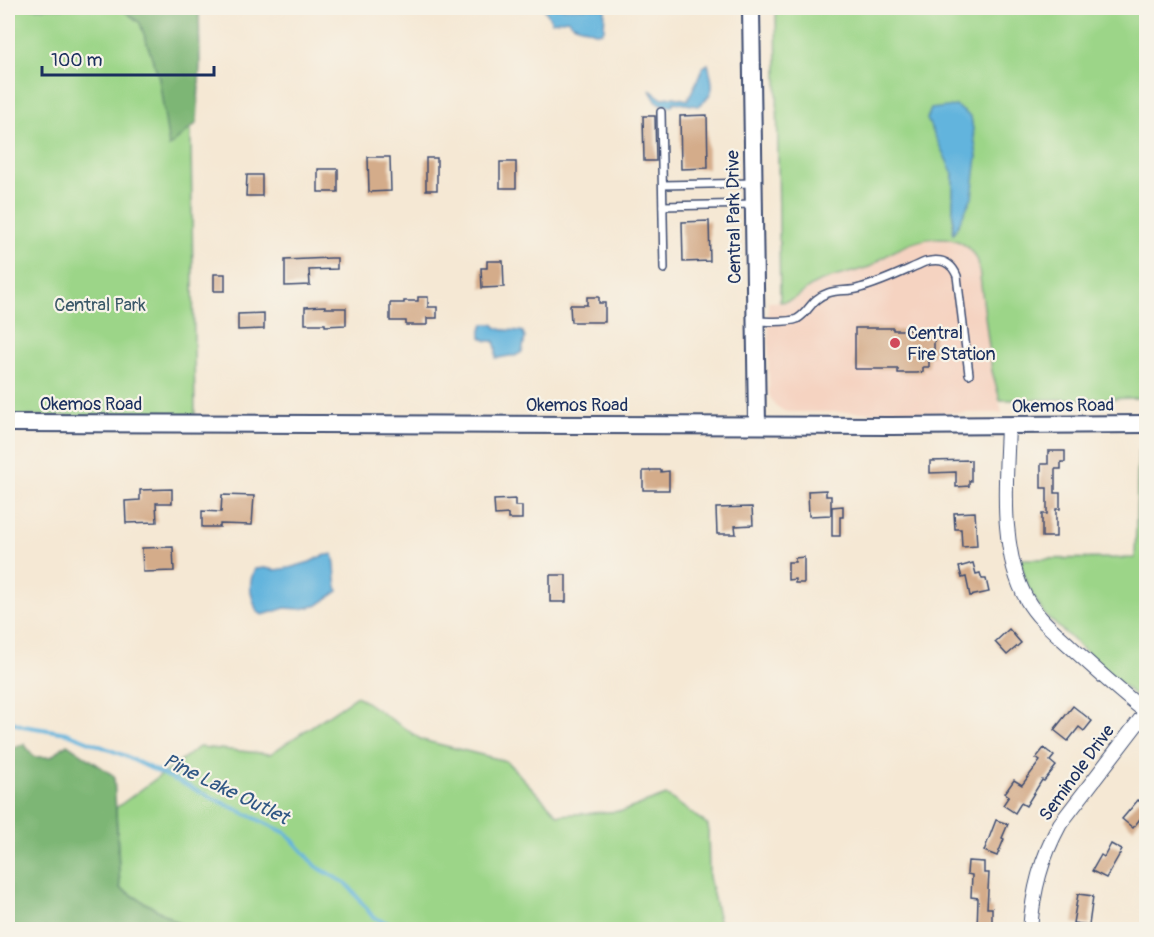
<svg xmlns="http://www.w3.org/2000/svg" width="1154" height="937" viewBox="0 0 1154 937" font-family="Pangolin,sans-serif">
<rect width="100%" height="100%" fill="#f7f3e8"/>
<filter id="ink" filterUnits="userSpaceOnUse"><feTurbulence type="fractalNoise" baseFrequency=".0167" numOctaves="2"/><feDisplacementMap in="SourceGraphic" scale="12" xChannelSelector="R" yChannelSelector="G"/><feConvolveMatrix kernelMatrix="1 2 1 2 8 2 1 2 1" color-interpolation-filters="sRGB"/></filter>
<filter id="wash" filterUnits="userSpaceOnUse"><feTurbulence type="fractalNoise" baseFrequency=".008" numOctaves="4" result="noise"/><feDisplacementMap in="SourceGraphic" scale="24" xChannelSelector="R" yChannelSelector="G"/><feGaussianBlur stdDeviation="1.35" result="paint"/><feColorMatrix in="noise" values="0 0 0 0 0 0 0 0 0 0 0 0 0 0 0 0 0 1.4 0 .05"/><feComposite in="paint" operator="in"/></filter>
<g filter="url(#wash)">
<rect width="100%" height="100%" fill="#f5e8d4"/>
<path fill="#f5d3c1" d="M936,238L952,239L959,241L970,249L978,261L992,371L1002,413L789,412L784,411L775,405L770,397L769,393L768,302L789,301L799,297L817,283L872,266L879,260L906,245L916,241Z"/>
<g fill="#9cd588" stroke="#5c8273" stroke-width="1.5" fill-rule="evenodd">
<path d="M8,8H189L195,415L8,416Z"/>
<path d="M776,8H1146V398L1000,400L992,371L978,261C957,219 899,243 872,266C855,272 834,276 817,283C801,290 800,301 780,302ZM956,106L971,118L977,157L953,233V174Z"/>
<path d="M1146,450V705L1136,697L1044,614L1028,587L1019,559L1135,558L1138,451Z"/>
<path d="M357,696L422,740L506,761L558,815L623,811L666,795L708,825L709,877L721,929H189L120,888L116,808L199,747L270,754Z"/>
</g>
<g fill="#7db674" stroke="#4c7269" stroke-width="1.5">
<path d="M120,8H199L200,65L197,123L169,147L159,78L140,23Z"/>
<path d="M24,744L34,757H51L67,744L114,776L120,888L189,929H8V750Z"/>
</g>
<g fill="#62b4dd" stroke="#3e729e" stroke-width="1.5">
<path d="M544,8H604L605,9L604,29L602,32L598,33L573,24L567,19L552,22Z"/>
<path d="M708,64C713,83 717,94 698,106L674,102L672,106C657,105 656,102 650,90L661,98L674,97L688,100C692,89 699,80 702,68Z"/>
<path d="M956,106L971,117L977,157L972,197L953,235V174L927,119L931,109Z"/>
<path d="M484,324H493C501,334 511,328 523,332L525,338L522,352L515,356C509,355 503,358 496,358V348L494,341H487L481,337V330Z"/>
<path d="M333,554C337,568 334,577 338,591L318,605L301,609L285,608L263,615L257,612C251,595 247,585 255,569L265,568L275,570L289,568L310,562L322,556Z"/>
</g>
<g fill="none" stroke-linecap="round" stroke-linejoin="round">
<path stroke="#62b4dd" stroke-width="4" d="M8,718L9,721L23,726L67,733L123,755L286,833L317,867L347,884L373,917L405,930"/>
</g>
<g id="blocks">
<g fill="#d4ac8a">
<path d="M707,115L708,168L681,169L680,116Z"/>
<path d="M643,116H655L656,161H644Z"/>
<path d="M368,157H390L391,191L369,192Z"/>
<rect x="426" y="158" width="11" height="32"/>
<rect x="500" y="162" width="16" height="26"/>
<rect x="318" y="169" width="20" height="23"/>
<path d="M247,175H262V196H246Z"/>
<path d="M709,221L710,261L683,262L682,222Z"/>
<path d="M331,258H337V269L309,270L310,285L285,286V260Z"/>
<path d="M487,261H503L504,287L482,288L481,268H487Z"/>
<rect x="214" y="274" width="11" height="17"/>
<path d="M418,297H428V307H437V318H427V325H406V321H390V303H404V301H418Z"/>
<path d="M587,297H599V303H605V322H571L570,305H587Z"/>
<path d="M325,306V308H346V325L325,326V324H305V307Z"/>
<path d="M264,313V329L238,330V314Z"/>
<path d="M855,328H893V330H934V356H929V367H923V372L917,373H898V369H855Z"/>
<path d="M1048,451H1065V462H1061V469H1055V493H1060V509H1056V537H1042V514H1047V488H1041V464H1048Z"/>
<path d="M971,460V481H969V486L956,487V472L930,473V461Z"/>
<path d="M650,470H661V472L669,471V490H643V471H650Z"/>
<path d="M172,489V503H156L157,522L126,523L125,501L140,500V490Z"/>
<path d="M826,490V496H831V515L809,516L808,491Z"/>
<path d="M222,495L254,496L252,525L220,524V527H202V511L221,512Z"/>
<path d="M515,499V506H522V519H508V514L495,515L494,500Z"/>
<path d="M843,506V517H840V536H832V507Z"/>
<path d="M752,507L753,525L735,526L736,534H717L716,508Z"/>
<path d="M975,512L977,546L962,547L961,529H955L954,513Z"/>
<path d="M173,547L174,571L143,572L142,548Z"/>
<path d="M804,557V583H795V579L788,580V562H795V558Z"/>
<path d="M973,563L976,574L980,573L982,579H986L989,592L970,596L966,577L962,578L959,567Z"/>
<rect x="550" y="575" width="16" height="27"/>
<path d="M1009,629L1021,643L1007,655L995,642Z"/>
<path d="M1073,706L1092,721L1084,731L1079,727L1068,741L1054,730Z"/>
<path d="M1044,748L1054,756L1050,761L1056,766L1044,781L1042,780L1026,806L1021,803L1015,813L1003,805L1009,796L1005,793L1014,780L1022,785L1040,761L1036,758Z"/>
<path d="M1146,792V811L1133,828L1122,819L1138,800L1139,801Z"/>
<path d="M996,820L1008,824L1002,838L1004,839L997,856L984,851Z"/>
<path d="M1111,844L1122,850L1106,878L1092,871L1101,855L1104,857Z"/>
<path d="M968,861L984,862V873H989L987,908H992V930H977L978,898L971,897L972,875L967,874Z"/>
<path d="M1078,894L1093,896L1089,925L1073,923Z"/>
</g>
</g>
</g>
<g filter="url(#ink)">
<use href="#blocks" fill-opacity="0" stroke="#3c4b70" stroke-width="1.5"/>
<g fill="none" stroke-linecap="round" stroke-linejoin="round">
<g stroke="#3c4b70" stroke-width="10">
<g id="service">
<path d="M661,112L664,269"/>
<path d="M663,185L753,183"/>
<path d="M663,206L754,204"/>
<path d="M755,321C766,321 788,323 797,319C810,312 810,299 828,293C839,289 850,292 860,288C883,282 904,271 925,262C940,258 951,261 957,276L969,374"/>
</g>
</g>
<g stroke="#3c4b70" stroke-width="16">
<g id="minor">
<path d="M1008,426C1007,459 1004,493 1007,526C1009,550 1015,579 1027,600C1038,619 1055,632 1071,647C1095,669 1120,692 1146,712"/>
<path d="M1030,930C1033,890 1041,859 1060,824L1146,712"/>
</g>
</g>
<g stroke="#3c4b70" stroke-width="20">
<g id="tertiary">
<path d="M751,8L757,425"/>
<path d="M8,423L890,426L1146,424"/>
</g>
</g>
<use href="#service" stroke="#fff" stroke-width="7"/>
<use href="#minor" stroke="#fff" stroke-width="14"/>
<use href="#tertiary" stroke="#fff" stroke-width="16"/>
</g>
</g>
<circle fill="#d1495b" stroke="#f7f3e8" stroke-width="2" cx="895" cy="343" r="6"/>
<g text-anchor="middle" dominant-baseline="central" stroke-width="4.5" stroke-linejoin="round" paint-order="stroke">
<g font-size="18" fill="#1b2f5e" stroke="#f7f3e8">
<text transform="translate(734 217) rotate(-91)">Central Park Drive</text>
<text x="91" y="404">Okemos Road</text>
<text x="577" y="405">Okemos Road</text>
<text transform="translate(1063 406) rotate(-1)">Okemos Road</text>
<text transform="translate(1077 773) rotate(-54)">Seminole Drive</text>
</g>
<g font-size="18" fill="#3b5868" stroke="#f7f3e8">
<text x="100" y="305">Central Park</text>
</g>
<g font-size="18" fill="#1b2f5e" stroke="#f7f3e8" text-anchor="start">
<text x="907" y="333">Central<tspan x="907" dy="21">Fire Station</tspan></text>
</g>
<g font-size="20" font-style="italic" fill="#305784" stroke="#f7f3e8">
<text transform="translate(226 789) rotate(26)">Pine Lake Outlet</text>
</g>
</g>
<rect width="1154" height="937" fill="none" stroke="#f7f3e8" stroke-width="30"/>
<path d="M42 66v9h172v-9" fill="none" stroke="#1b2f5e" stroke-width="3"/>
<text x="51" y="66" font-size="18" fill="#1b2f5e" stroke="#f7f3e8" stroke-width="4.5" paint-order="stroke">100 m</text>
</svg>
